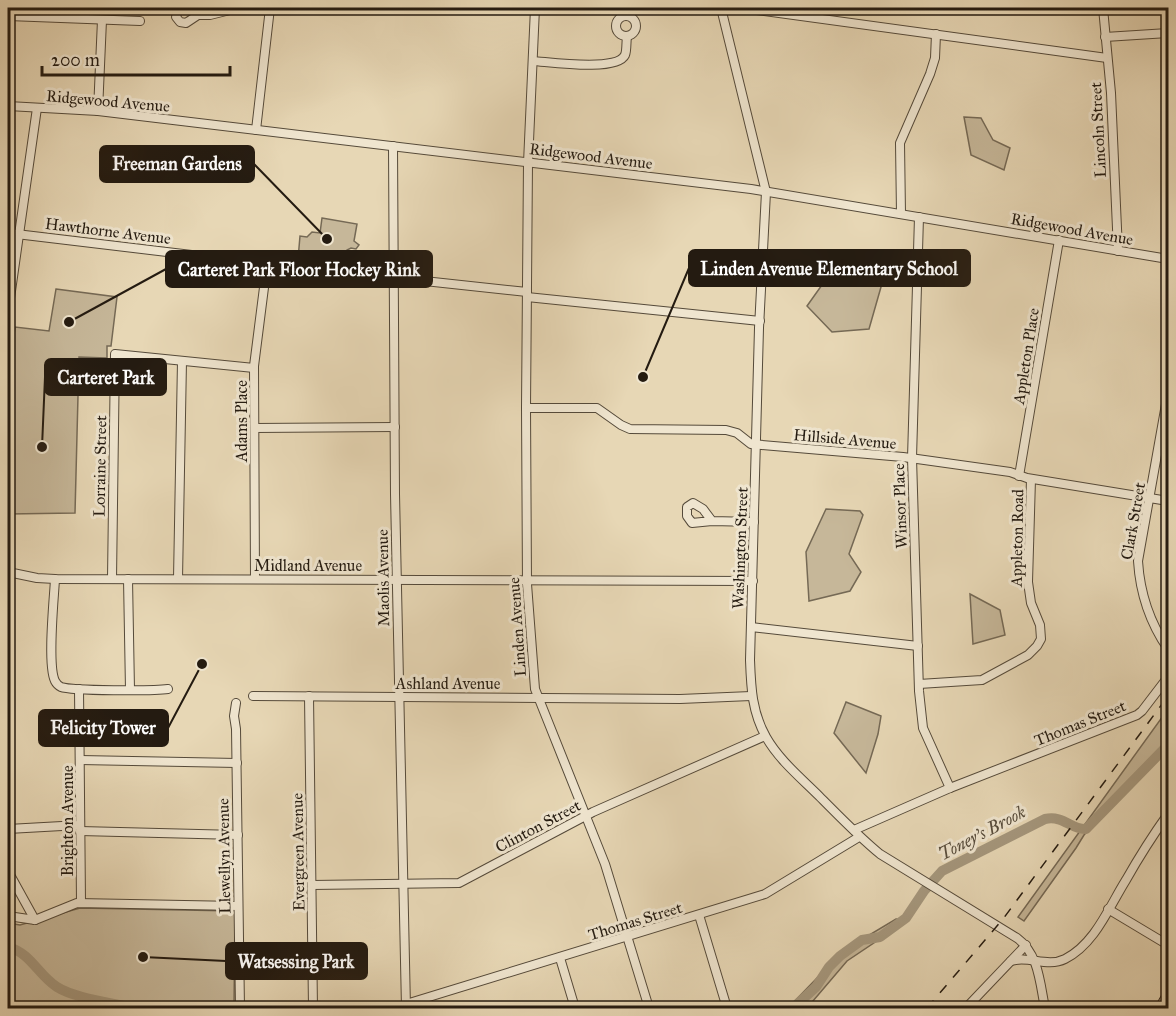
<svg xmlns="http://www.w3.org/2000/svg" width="1176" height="1016" viewBox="0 0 1176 1016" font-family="'IM FELL Great Primer',serif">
<rect width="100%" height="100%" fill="#e7d7b5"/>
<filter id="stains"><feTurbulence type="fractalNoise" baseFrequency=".00333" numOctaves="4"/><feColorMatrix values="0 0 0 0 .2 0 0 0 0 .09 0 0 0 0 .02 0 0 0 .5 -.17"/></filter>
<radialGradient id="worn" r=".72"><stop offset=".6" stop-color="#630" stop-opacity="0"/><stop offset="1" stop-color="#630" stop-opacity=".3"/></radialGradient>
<g fill="#c6b799" stroke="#756955" stroke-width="1.5">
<path d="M964,117L981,118L993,140L1010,148L1004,170L971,155Z"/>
<path d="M322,218L357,224L354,241L359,245L356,249L351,248L347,250L345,264L298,259L300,236L307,237L312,232L320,233Z"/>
<path d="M829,275L867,277L881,287L869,329L832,332L807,306Z"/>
<path d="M56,289L117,297L111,346H107V358L79,357L75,513L8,514V382L15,327L49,331Z"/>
<path d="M826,509L860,511L863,515L849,554L861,572L850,591L809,601L806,552Z"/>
<path d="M970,594L1000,610L1005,635L973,644Z"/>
<path d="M846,702L881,716L878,734L866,773L834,733Z"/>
<path d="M1168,709V747L1084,835L1076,848L1024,921L1018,917Z"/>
<path d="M80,908L235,911L234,1008H8V923L20,925Z"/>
<path d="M896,919L908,920L847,961L807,1008H788L844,950Z"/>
</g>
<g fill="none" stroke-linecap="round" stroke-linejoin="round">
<g stroke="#a5977d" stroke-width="10">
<path d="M8,947C31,953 38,975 57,987C74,998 113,1003 133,1008"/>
<path d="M793,1008L816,987L829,967L840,956L862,940L880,937L906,918L924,891L942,871L1045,819C1064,815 1071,830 1086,829L1168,745"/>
</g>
<g stroke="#554a3a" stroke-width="10">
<g id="minor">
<path d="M178,8L176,17L180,22L186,23L198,15L193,8"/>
<path d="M535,8L528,163L526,408L527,584L535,689L605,864L649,1008"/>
<path d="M721,8L766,192L759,328L750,660C751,688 752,712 766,737C779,760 801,778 819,796C839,816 858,836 880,854L1017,938C1039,954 1040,984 1045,1008"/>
<path d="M742,8L1107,58"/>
<path d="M1103,8L1111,93L1118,251"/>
<path d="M198,15H210L238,8"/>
<circle cx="626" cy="26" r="10"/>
<path d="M8,16L140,21"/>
<path d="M1105,37L1168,33"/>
<path d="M533,61C550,62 617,72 625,55C627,50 626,42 627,37"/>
<path d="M8,106L98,111L751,189L1168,259"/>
<path d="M98,111L102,20"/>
<path d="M256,130L270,8"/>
<path d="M393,146L395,494L406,1008"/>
<path d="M901,214L900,143L930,74L935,58L936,34"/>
<path d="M919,217L912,458L919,691L923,728L950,788"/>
<path d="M8,233L267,264L527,292"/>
<path d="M527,297L760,321"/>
<path d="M8,312L37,108"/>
<path d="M1168,393L1138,561C1140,593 1150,623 1168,649"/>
<path d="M526,408H597L621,425L630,429L726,430L737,433L751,444L903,457L1010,472L1027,478L1168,501"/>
<path d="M255,428L395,427"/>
<path d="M1019,476L1059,240"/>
<path d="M712,521L692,523L687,516V507L693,503L703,509L712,521L754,522"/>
<path d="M8,572L37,578L55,579L753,581"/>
<path d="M55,579C54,599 47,665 55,681C56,683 59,686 61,687C72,691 155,691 168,689"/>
<path d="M112,579L115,354L254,368"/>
<path d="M128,579L130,690"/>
<path d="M178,579L182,361"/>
<path d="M255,579L254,366L267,264"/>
<path d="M751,627L918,646"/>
<path d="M919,684L982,680L1028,655L1037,646L1041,639L1040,625L1031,603L1028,582L1031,479"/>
<path d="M79,689L81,902"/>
<path d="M253,696L680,699L751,696"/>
<path d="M309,696L313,1008"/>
<path d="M236,703L234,716L236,729L240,1008"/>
<path d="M80,760L237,763"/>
<path d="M8,829L80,825"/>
<path d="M854,830L950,788L1137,715L1142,711L1168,677"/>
<path d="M80,831L238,835"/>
<path d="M8,865L9,873L35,920"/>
<path d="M312,885L459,883L593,812L765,736"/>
<path d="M1108,909L1168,945"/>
<path d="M699,915L727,1008"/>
<path d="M8,916L35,920L77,903L238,906"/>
<path d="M560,958L575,1008"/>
<path d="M1011,961C1028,955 1047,968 1065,959C1095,944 1109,907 1126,880C1139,857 1153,835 1168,814"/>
<path d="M406,1004L765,894L859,837"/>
<path d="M966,1008L1026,945"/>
</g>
</g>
<g stroke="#241b11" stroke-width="11">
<path id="major" d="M1160,1008L1168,994"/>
</g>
<use href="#minor" stroke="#efe5cf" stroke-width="8"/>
<use href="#major" stroke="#e7d7b5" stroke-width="9"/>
<path stroke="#241b11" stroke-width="1.5" stroke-dasharray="10 10" stroke-linecap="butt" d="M927,1008L1003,919L1168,696"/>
</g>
<g text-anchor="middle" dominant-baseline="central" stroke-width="6" stroke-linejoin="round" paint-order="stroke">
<g font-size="16" fill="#241b11" stroke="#efe5cf">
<text transform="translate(108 101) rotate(5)">Ridgewood Avenue</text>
<text transform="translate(1098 130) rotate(-93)">Lincoln Street</text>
<text transform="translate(591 156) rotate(7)">Ridgewood Avenue</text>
<text transform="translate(1072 229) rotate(10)">Ridgewood Avenue</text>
<text transform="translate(108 231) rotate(7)">Hawthorne Avenue</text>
<text transform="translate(1026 356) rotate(-81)">Appleton Place</text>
<text transform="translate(241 421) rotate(-90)">Adams Place</text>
<text transform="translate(845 439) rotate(5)">Hillside Avenue</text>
<text transform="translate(100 466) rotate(-89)">Lorraine Street</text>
<text transform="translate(900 506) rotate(-92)">Winsor Place</text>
<text transform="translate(1133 521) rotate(-80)">Clark Street</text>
<text transform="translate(1017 538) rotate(-89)">Appleton Road</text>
<text transform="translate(740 548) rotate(-88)">Washington Street</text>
<text x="308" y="565">Midland Avenue</text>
<text transform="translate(383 578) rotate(-91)">Maolis Avenue</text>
<text transform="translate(517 627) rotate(-94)">Linden Avenue</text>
<text x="448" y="683">Ashland Avenue</text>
<text transform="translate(1080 723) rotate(-22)">Thomas Street</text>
<text transform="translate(67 821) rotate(-90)">Brighton Avenue</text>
<text transform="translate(538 826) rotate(-28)">Clinton Street</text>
<text transform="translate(298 852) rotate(-91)">Evergreen Avenue</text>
<text transform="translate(224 856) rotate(-91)">Llewellyn Avenue</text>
<text transform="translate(635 921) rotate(-17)">Thomas Street</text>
</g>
<g font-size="18" font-style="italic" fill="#584d3c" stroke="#efe5cf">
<text transform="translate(982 833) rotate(-28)">Toney's Brook</text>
</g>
</g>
<path fill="none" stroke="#241b11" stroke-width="2" d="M327 239L254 164M643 377L689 268M69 322L166 269M42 447L45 377M202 664L168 728M143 957L226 961"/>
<g fill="#241b11" stroke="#efe5cf" stroke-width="2">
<circle cx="327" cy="239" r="6"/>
<circle cx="643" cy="377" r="6"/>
<circle cx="69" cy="322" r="6"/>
<circle cx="42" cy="447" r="6"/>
<circle cx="202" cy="664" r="6"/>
<circle cx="143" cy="957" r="6"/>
</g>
<g fill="#241b11" stroke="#241b11" stroke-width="2">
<rect x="100" y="146" width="154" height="36" rx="6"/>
<rect x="689" y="250" width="281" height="36" rx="6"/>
<rect x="166" y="251" width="266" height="36" rx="6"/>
<rect x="45" y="359" width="121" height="36" rx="6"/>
<rect x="39" y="710" width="129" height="36" rx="6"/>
<rect x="226" y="943" width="141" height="36" rx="6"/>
</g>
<g font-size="18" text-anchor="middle" font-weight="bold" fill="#fff">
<text x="177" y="170">Freeman Gardens</text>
<text x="829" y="275">Linden Avenue Elementary School</text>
<text x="299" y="276">Carteret Park Floor Hockey Rink</text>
<text x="106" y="384">Carteret Park</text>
<text x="103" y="734">Felicity Tower</text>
<text x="296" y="968">Watsessing Park</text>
</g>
<rect width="1176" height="1016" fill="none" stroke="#e7d7b5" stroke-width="30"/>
<rect x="9" y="9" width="1158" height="998" fill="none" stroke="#241b11" stroke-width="3"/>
<rect x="15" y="15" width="1146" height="986" fill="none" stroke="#241b11" stroke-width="1.5"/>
<path d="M42 66v9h188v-9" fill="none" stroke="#241b11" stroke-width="3"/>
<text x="51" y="66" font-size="18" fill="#241b11" stroke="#efe5cf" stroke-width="4.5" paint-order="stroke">200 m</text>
<rect width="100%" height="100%" filter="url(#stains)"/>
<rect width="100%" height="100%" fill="url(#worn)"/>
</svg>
